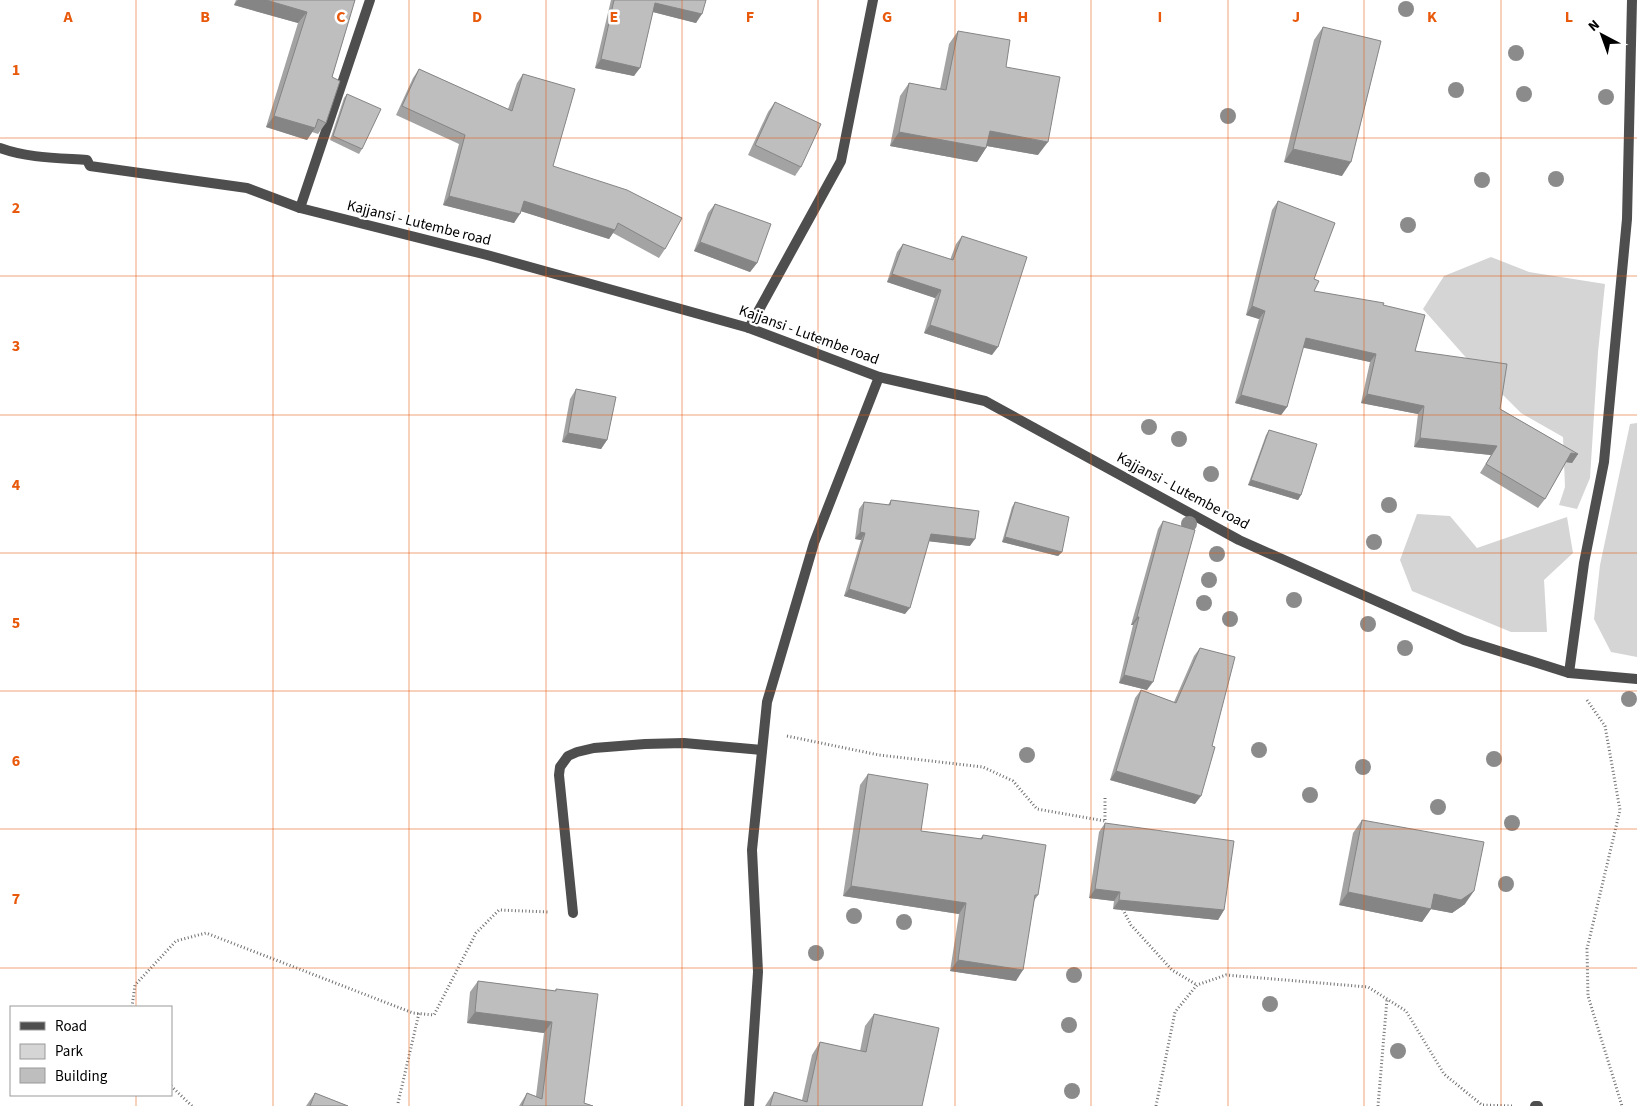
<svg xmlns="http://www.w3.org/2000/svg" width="1637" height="1106" viewBox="0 0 1637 1106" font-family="'Source Sans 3',sans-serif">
<rect width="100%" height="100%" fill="#fff"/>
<g fill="#d5d5d5">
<path d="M1491,257L1529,272L1605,284L1598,352L1590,478L1577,509L1559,505L1565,487L1563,437L1521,413L1469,361L1423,309L1444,276Z"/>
<path d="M1637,423V657L1611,652L1594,619L1600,565L1630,424Z"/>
<path d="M1417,514L1450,516L1477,548L1567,517L1573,553L1544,580L1547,632H1511L1412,591L1400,560Z"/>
</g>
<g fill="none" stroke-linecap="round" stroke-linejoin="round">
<g stroke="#707070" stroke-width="3" stroke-dasharray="1 2.5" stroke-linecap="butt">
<path d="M1587,700L1605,726L1620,810L1587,949L1588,996L1622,1106"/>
<path d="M787,736L879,755L983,767L1013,781L1037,809L1105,821"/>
<path d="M1105,798V822"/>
<path d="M1121,906L1131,925L1172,970L1197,985"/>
<path d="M132,1007L135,985L176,941L206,933L413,1013L434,1015L476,933L499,910L549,912"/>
<path d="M171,1086L192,1106"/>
<path d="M398,1103L419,1013"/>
<path d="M1156,1106L1175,1012L1197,985L1226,975L1368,987L1406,1011L1444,1074L1482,1105L1512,1106"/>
<path d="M1378,1106L1387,999"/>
</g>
<g stroke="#4e4e4e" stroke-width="10">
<path d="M300,208L370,0"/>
<path d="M749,328L841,161L873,0"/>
<path d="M1569,673L1584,563L1604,462L1627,219L1632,0"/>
<path d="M573,913L559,775L560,767L568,756L577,752L594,748L645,744L684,743L762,750"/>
<path d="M749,1106L758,972L752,850L767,702L814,543L879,377"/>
<path d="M1535,1106H1538"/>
</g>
<path stroke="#4e4e4e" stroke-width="10" d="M0,148C27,158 58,158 87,160L90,166L247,188L300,208L487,255L749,328L879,377L985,401L1239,540L1464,640L1569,673L1637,679"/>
</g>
<g fill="#8b8b8b">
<circle cx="1406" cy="9" r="8"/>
<circle cx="1516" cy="53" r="8"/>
<circle cx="1456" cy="90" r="8"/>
<circle cx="1524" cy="94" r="8"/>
<circle cx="1606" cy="97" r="8"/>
<circle cx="1228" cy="116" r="8"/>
<circle cx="1556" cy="179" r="8"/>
<circle cx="1482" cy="180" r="8"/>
<circle cx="1408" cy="225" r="8"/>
<circle cx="1149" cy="427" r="8"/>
<circle cx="1179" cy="439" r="8"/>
<circle cx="1211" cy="474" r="8"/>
<circle cx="1389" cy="505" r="8"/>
<circle cx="1189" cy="524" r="8"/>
<circle cx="1374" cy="542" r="8"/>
<circle cx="1217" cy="554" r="8"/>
<circle cx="1209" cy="580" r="8"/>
<circle cx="1294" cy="600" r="8"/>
<circle cx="1204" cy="603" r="8"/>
<circle cx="1230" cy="619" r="8"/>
<circle cx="1368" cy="624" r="8"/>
<circle cx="1405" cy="648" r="8"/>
<circle cx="1629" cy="699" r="8"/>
<circle cx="1259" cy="750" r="8"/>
<circle cx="1027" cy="755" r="8"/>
<circle cx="1494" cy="759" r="8"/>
<circle cx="1363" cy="767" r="8"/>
<circle cx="1310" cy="795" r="8"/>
<circle cx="1438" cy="807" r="8"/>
<circle cx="1512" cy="823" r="8"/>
<circle cx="1506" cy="884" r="8"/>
<circle cx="854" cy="916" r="8"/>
<circle cx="904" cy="922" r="8"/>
<circle cx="816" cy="953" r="8"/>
<circle cx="1074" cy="975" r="8"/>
<circle cx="1270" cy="1004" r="8"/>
<circle cx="1069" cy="1025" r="8"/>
<circle cx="1398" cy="1051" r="8"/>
<circle cx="1072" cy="1091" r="8"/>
</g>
<g fill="#a3a3a3">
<path d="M236,0H355L332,77L326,123L318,134L312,132L307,140L266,127L298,23L234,5Z"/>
<path d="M611,0H706L696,23L653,12L634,76L595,68Z"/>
<path d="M1323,27L1342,176L1284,162L1314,40Z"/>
<path d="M958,31L1006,67L1038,155L987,146L986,148L977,162L890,146L900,96L909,83L940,89L949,44Z"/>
<path d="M419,69L508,109L517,83L523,74L553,166L665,249L659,258L613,233L609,239L521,211L514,223L443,205L459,144L396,115L413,78Z"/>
<path d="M347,94L362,149L359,154L330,140L344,98Z"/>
<path d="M775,102L801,167L795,176L748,155L768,112Z"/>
<path d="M1278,201L1314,279V291L1383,305L1415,351L1500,409L1578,454L1572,463L1566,462L1545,499L1538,508L1480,473L1491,455L1414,447L1418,414L1361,403L1370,362L1303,347L1287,407L1281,415L1235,403L1259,319L1246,315L1272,210Z"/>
<path d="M715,204L757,263L750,272L694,251L708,213Z"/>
<path d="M962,236L992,355L924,333L935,298L887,282L897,252L903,244L950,260L956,244Z"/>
<path d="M576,389L607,440L601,449L562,442L570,399Z"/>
<path d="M1269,430L1301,495L1298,500L1248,485L1266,435Z"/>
<path d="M891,500L970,546L929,541L905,614L844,596L861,540L855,539L859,509L864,502L888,505Z"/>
<path d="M1015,502L1062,552L1058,556L1002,542L1012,507Z"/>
<path d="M1163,521L1147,690L1119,683L1133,625H1131L1158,529Z"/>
<path d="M1200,648L1195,804L1110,780L1135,698L1141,690L1174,702L1194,656Z"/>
<path d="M868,774L921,831L980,839L983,835L1038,895L1034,901L1016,981L950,971L959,914L843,896L860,785Z"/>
<path d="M1362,820L1465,904L1452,913L1431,909L1422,922L1339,905L1353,833Z"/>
<path d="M1105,823L1224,910L1218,920L1113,909L1114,901L1089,898L1099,832Z"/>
<path d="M478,981L555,991L556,989L584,1103L593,1106H519L527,1093L536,1096L544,1033L467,1023L470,992Z"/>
<path d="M874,1014L922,1106H765L774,1092L802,1100L812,1055L820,1042L860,1051L865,1026Z"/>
<path d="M315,1093L348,1106H306Z"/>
</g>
<g fill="#858585">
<path d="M238,0H266L307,12L298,23L234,5Z"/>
<path d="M655,3L702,14L696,23L649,11Z"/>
<path d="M601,59L640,68L634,76L595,68Z"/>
<path d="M274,116L315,128L307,140L266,127Z"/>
<path d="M990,131L1048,142L1038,155L981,145Z"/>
<path d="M899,132L986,148L977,162L890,146Z"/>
<path d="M1293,149L1351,162L1342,176L1284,162Z"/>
<path d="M449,196L520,214L514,223L443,205Z"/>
<path d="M524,201L615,230L609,239L517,210Z"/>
<path d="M700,242L757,263L750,272L694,251Z"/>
<path d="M892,274L941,290L935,298L887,282Z"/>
<path d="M1252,306L1265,311L1259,319L1246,315Z"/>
<path d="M930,325L998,347L992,355L924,333Z"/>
<path d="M1306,338L1376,354L1370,362L1300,347Z"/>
<path d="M1367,394L1424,406L1418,414L1361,403Z"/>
<path d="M1241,395L1287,407L1281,415L1235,403Z"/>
<path d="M568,433L607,440L601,449L562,442Z"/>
<path d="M1420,438L1497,446L1491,455L1414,447Z"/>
<path d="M1571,453L1578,454L1572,463L1565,462Z"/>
<path d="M1251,480L1301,495L1298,500L1248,485Z"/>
<path d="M860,532L865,533L861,540L855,539Z"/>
<path d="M931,534L975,539L970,546L926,541Z"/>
<path d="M1005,537L1062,552L1058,556L1002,542Z"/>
<path d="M849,589L910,608L905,614L844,596Z"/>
<path d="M1137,617H1139L1133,625H1131Z"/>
<path d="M1124,675L1153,682L1147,690L1119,683Z"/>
<path d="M1116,771L1201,796L1195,804L1110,780Z"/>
<path d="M851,886L966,903L959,914L843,896Z"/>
<path d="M1095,889L1120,892L1114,901L1089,898Z"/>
<path d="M1474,891L1465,904L1452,913L1425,908L1434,894Z"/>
<path d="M1348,892L1431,909L1422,922L1339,905Z"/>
<path d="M1119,900L1224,910L1218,920L1113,909Z"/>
<path d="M958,960L1023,970L1016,981L950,971Z"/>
<path d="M475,1012L552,1022L544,1033L467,1023Z"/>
</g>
<g fill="#bebebe" stroke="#858585">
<path d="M266,0H355L332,77L340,81L326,123L318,119L315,128L274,116L307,12Z"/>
<path d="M614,0H706L702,14L655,3L640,68L601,59Z"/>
<path d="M1323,27L1381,41L1351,162L1293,149Z"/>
<path d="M958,31L1010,40L1006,67L1060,77L1048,142L990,131L986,148L899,132L909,83L946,90Z"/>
<path d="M419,69L512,111L523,74L575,89L553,166L627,190L682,218L665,249L618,223L615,230L524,201L520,214L449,196L465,135L402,106Z"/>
<path d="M347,94L381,109L362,149L333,136Z"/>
<path d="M775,102L821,124L801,167L755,145Z"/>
<path d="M1278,201L1335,223L1314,279L1319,281L1314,291L1384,303L1383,305L1425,315L1415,351L1507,364L1500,409L1578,454L1571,453L1545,499L1486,464L1497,446L1420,438L1424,406L1367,394L1376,354L1306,338L1287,407L1241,395L1265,311L1252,306Z"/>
<path d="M715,204L771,224L757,263L700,242Z"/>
<path d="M962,236L1027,257L998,347L930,325L941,290L892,274L903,244L953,260Z"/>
<path d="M576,389L616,397L607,440L568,433Z"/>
<path d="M1269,430L1317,444L1301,495L1251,480Z"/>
<path d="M891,500L979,511L975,539L931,534L910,608L849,589L865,533L860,532L864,502L890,505Z"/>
<path d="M1015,502L1069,517L1062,552L1005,537Z"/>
<path d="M1163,521L1195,530L1153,682L1124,675L1139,617H1137Z"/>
<path d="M1200,648L1235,657L1212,746L1215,747L1201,796L1116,771L1141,690L1176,703Z"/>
<path d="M868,774L928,784L921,831L982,839L983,835L1046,845L1038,895H1035L1023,970L958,960L966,903L851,886Z"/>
<path d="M1362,820L1484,842L1474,891L1461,900L1434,894L1431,909L1348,892Z"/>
<path d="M1105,823L1234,841L1224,910L1119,900L1120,892L1095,889Z"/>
<path d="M478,981L556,991V989L598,994L584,1103L593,1106H522L527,1093L542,1099L552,1022L475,1012Z"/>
<path d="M874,1014L939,1028L922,1106H770L774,1092L807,1102L820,1042L866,1052Z"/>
<path d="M315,1093L348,1106H310Z"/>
</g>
<path fill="none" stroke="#e8590c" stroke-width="1" stroke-opacity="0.55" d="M136,0V1007M273,0V1106M409,0V1106M546,0V1106M682,0V1106M818,0V1106M955,0V1106M1091,0V1106M1228,0V1106M1364,0V1106M1501,0V1106M0,138H1637M0,276H1637M0,415H1637M0,553H1637M0,691H1637M0,829H1637M0,968H1637M136,1095V1106"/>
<g text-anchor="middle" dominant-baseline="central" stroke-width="5" stroke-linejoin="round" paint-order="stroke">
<g font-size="15" fill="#000" stroke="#fff">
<text transform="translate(419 223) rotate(14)">Kajjansi - Lutembe road</text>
<text transform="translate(809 335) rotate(20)">Kajjansi - Lutembe road</text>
<text transform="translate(1183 491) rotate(28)">Kajjansi - Lutembe road</text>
</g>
</g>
<g font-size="16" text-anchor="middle" font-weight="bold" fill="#e8590c" stroke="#fff" stroke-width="5" stroke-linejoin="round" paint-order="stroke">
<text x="68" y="22">A</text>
<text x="205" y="22">B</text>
<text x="341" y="22">C</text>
<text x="477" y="22">D</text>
<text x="614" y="22">E</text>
<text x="750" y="22">F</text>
<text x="887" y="22">G</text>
<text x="1023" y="22">H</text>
<text x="1160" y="22">I</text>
<text x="1296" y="22">J</text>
<text x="1432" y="22">K</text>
<text x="1569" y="22">L</text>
<text x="16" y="75">1</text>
<text x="16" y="213">2</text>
<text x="16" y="351">3</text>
<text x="16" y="490">4</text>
<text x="16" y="628">5</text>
<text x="16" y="766">6</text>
<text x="16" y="904">7</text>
</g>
<rect x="10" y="1006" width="162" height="90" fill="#ffffff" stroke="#999999"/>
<rect x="20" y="1022" width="25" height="8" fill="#4e4e4e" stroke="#999999"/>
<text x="55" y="1031" font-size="15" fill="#000000">Road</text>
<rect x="20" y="1044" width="25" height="15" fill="#d5d5d5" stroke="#999999"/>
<text x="55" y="1056" font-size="15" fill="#000000">Park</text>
<rect x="20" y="1068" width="25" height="15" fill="#bebebe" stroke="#999999"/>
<text x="55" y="1081" font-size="15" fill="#000000">Building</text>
<g transform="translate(1602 35) rotate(319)" stroke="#ffffff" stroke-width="4" paint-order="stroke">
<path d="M0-4L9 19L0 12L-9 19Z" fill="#000000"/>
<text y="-8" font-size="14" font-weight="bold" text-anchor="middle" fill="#000000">N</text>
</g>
</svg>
